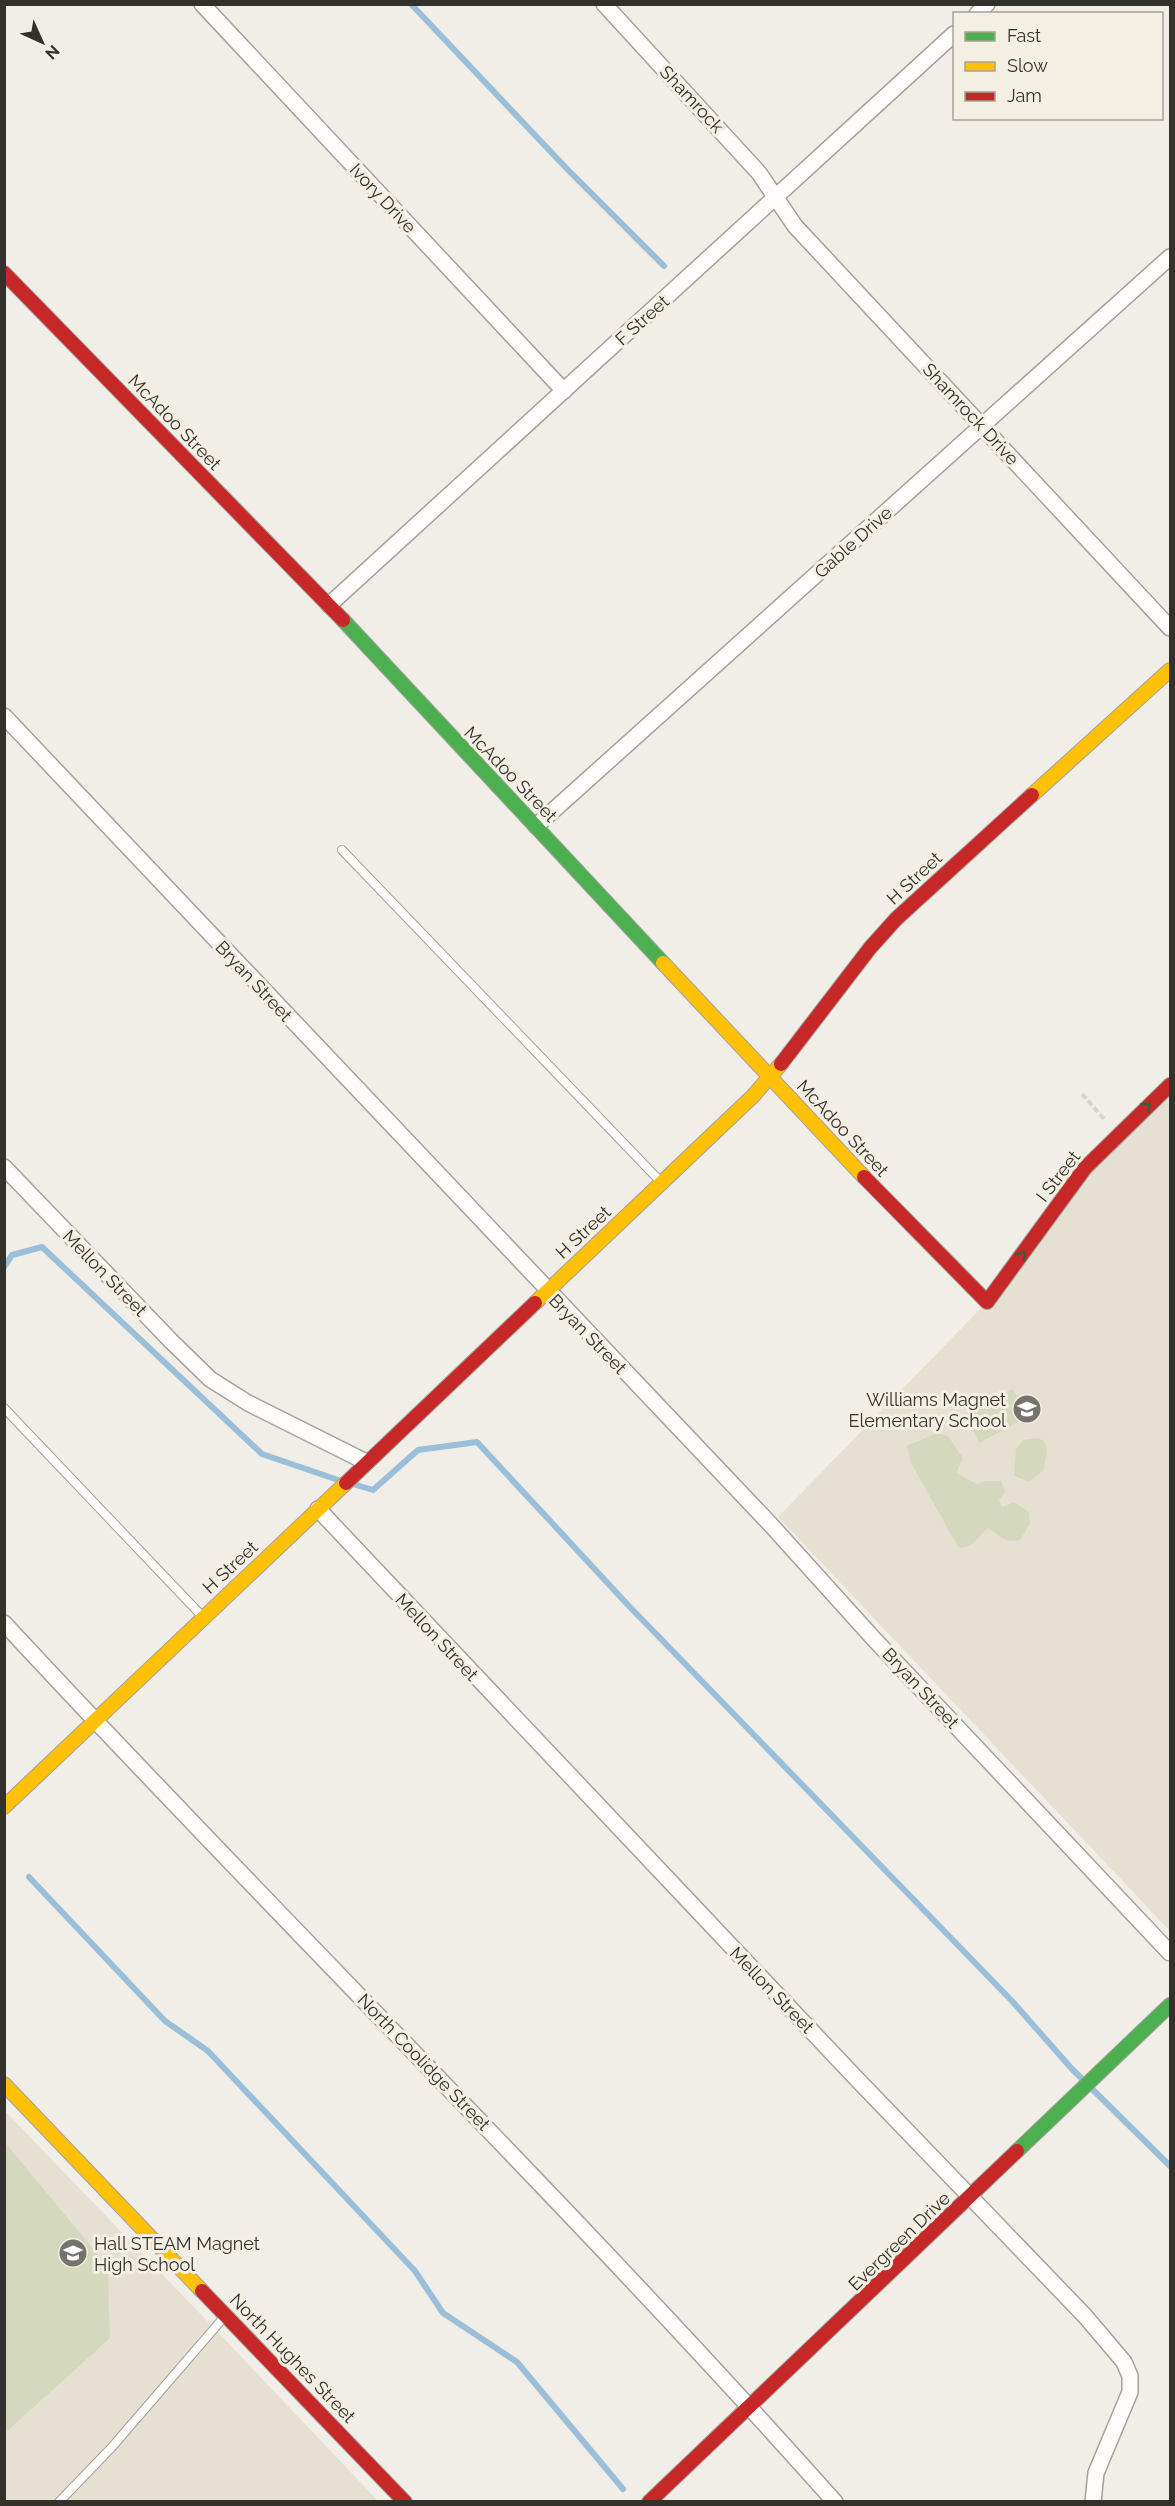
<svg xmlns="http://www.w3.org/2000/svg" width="1175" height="2506" viewBox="0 0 1175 2506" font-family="Raleway,sans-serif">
<rect width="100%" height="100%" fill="#f0eee7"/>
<g fill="#e6e0d3">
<path d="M1170,1089V1931L778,1517L987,1302L1085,1168Z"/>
<path d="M4,2110L214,2328L378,2501H5Z"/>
</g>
<g fill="#d4d9be">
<path d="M1013,1389L1028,1417L979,1443L965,1414Z"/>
<path d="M937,1433L948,1436L963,1458L956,1473L977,1484L985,1481H1001L1005,1492L999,1500L1002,1507L1014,1502L1029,1512L1030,1524L1020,1540C1007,1544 998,1535 988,1528C979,1535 973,1550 958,1547L911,1463L907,1446Z"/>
<path d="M1038,1438L1044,1441L1047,1450L1044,1470L1029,1482L1014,1476L1016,1449L1023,1440Z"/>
<path d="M4,2141L108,2267L110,2338L5,2433Z"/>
</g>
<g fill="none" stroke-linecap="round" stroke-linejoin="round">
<g stroke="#9bbed9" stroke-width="6">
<path d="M411,4L569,171L664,266"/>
<path d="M4,1267L12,1255L42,1247L262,1454L341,1481"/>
<path d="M353,1484L373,1490L418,1450L477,1442L627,1604L1012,2001L1072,2069L1170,2166"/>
<path d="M29,1877L165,2021L208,2051L415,2271L443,2313L517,2362L623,2489"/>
</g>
<g stroke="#a3a19c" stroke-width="10">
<g id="lane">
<path d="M342,850L659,1180"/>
<path d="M4,1408L202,1616"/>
<path d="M59,2502L112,2447L225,2316"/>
</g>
</g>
<g stroke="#a3a19c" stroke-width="18">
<g id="street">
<path d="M202,4L564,391"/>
<path d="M604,4L759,173L795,226L1170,628"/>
<path d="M977,14L987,4"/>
<path d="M329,605L954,34"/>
<path d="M4,716L771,1525L873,1638L1170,1953"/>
<path d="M536,826L1170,257"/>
<path d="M4,1167L171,1341L210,1379L248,1403L366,1462"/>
<path d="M318,1509L854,2076L1085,2316L1124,2362L1130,2376V2392L1096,2473L1093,2502"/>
<path d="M4,1623C278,1919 567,2201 835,2502"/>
</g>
</g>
<g stroke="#a3a19c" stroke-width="16">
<g id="fast">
<path d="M343,620L663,963"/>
<path d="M1017,2151L1170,2005"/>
</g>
</g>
<g stroke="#a3a19c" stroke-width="16">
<g id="slow">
<path d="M1032,795L1170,670"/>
<path d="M663,963L864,1177"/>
<path d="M535,1303L753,1096L781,1064"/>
<path d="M4,1807L346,1483"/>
<path d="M4,2084L202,2291"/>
</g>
</g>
<g stroke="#a3a19c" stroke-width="16">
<g id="jam">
<path d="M4,273L343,620"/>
<path d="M781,1064L870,948L896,919L1032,795"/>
<path d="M864,1177L987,1302L1085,1168L1170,1085"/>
<path d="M346,1483L535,1303"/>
<path d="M202,2291L405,2502"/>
<path d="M649,2502L1017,2151"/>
</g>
</g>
<path stroke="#d4d3d1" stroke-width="4" stroke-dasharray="6 3" stroke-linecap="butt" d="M1082,1094L1105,1120"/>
<use href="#lane" stroke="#fdfcfb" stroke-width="8"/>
<use href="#street" stroke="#fdfcfb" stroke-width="15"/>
<use href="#fast" stroke="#4caf50" stroke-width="14"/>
<use href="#slow" stroke="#ffc107" stroke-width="14"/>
<use href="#jam" stroke="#c62828" stroke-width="14"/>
</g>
<defs><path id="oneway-chevron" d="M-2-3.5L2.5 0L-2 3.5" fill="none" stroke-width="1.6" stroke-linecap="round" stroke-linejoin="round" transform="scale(1.5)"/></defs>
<g stroke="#3c5d39">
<use href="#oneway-chevron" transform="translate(1147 1106) rotate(-43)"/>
<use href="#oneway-chevron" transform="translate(1022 1255) rotate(-54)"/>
</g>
<defs>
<g id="school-disc" transform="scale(1.5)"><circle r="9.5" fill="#75736d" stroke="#f4efe3"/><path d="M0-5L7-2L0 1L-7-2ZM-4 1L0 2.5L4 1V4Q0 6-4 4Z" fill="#fff"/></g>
</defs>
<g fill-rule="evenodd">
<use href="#school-disc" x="1027" y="1409"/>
<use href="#school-disc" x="73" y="2253"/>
</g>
<g text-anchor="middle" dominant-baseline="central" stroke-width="6" stroke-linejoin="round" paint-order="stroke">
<g font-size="18" fill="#33312c" stroke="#f4efe3">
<text transform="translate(692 99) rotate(47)">Shamrock</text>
<text transform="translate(383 198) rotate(47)">Ivory Drive</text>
<text transform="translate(642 320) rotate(-42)">F Street</text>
<text transform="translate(971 414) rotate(47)">Shamrock Drive</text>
<text transform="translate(175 422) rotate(46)">McAdoo Street</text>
<text transform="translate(853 542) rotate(-42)">Gable Drive</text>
<text transform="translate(511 774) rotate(46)">McAdoo Street</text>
<text transform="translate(914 878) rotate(-43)">H Street</text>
<text transform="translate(254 981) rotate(47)">Bryan Street</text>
<text transform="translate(843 1128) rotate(47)">McAdoo Street</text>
<text transform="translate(1058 1176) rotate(-52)">I Street</text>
<text transform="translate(583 1232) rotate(-43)">H Street</text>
<text transform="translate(105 1273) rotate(46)">Mellon Street</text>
<text transform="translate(588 1334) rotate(46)">Bryan Street</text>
<text transform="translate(230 1567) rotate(-43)">H Street</text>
<text transform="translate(437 1637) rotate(47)">Mellon Street</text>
<text transform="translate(921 1688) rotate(47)">Bryan Street</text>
<text transform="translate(772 1990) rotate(46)">Mellon Street</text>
<text transform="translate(424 2062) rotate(46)">North Coolidge Street</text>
<text transform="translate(899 2241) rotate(-44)">Evergreen Drive</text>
<text transform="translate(293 2358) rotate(46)">North Hughes Street</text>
</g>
<g font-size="18" fill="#33312c" stroke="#f4efe3" text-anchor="end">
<text x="1006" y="1399">Williams Magnet<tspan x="1006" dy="21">Elementary School</tspan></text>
<text x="94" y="2243" text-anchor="start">Hall STEAM Magnet<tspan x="94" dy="21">High School</tspan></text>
</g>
</g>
<rect width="1175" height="2506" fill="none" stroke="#33312c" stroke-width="12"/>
<rect x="953" y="12" width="210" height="108" fill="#f4efe3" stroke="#a7a39a" stroke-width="1.5"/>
<rect x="965" y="32" width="30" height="9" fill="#4caf50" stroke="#a7a39a" stroke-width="1.5"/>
<text x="1007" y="42" font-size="18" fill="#33312c">Fast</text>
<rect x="965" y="62" width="30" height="9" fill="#ffc107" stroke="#a7a39a" stroke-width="1.5"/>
<text x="1007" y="72" font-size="18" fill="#33312c">Slow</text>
<rect x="965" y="92" width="30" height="9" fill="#c62828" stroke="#a7a39a" stroke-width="1.5"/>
<text x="1007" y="102" font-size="18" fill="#33312c">Jam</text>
<g transform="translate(42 42) rotate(135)" stroke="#f4efe3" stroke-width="4.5" paint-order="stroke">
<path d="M0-4.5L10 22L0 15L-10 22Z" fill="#33312c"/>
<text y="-9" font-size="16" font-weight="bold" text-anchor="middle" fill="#33312c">N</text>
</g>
</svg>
